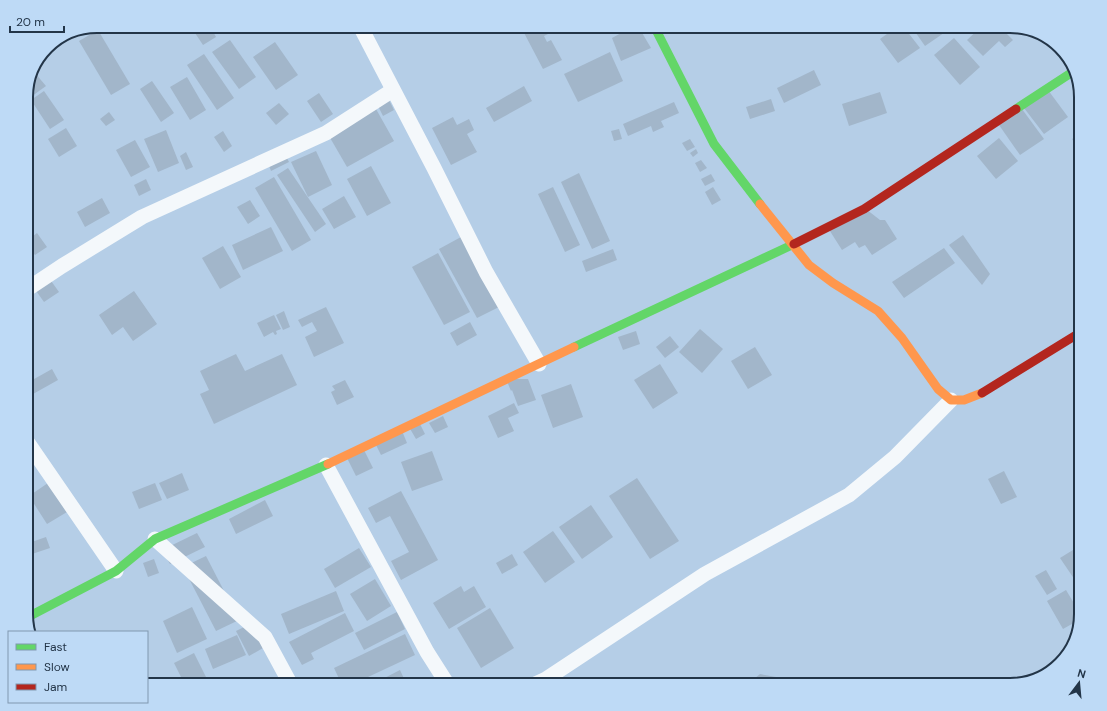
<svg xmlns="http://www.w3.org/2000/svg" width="1107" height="711" viewBox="0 0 1107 711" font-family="'DM Sans',sans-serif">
<rect width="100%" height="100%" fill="#b5cee7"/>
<g fill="#a2b6ca">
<path d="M206,26H210L216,37L203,45L195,33Z"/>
<path d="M496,26H512L500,33Z"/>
<path d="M528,26H543L548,34L544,36L547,42L551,40L562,60L543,69L522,29Z"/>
<path d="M634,26H638L651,48L621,61L612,38Z"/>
<path d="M898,26H903L920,48L898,63L880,39Z"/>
<path d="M911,26H954L925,46Z"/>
<path d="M982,26H999L1013,40L1005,47L999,41L983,56L967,40Z"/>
<path d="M98,30L130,84L111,95L79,41Z"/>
<path d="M954,38L980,67L960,85L934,55Z"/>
<path d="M230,40L256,77L239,89L212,52Z"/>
<path d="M275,42L298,75L276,90L253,57Z"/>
<path d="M610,52L623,81L578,102L564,74Z"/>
<path d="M204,54L234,98L217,110L187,65Z"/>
<path d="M814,70L821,85L784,103L777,88Z"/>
<path d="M35,73L46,86L28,99L26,97V93Z"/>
<path d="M187,77L206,110L190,120L170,87Z"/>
<path d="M152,81L174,113L161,122L140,89Z"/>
<path d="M524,86L532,101L494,122L486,108Z"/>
<path d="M1048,90L1068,117L1044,134L1024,108Z"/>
<path d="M44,91L64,120L50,129L31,100Z"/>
<path d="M880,92L887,113L849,126L842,104Z"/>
<path d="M319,93L333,114L321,122L307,101Z"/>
<path d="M388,98L394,110L383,116L377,104Z"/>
<path d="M771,99L775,111L750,119L746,107Z"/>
<path d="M674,102L679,113L661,121L664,127L653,132L651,126L628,136L623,124Z"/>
<path d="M279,103L289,114L276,125L266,113Z"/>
<path d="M376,109L394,141L347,167L329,136Z"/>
<path d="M1022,109L1044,139L1020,155L999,125Z"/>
<path d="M109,112L115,120L106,126L100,119Z"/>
<path d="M453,117L457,125L469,119L474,130L467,134L477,152L451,165L432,128Z"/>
<path d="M66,128L77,146L59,157L48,139Z"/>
<path d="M619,129L622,139L614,141L611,131Z"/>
<path d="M166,130L179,163L158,172L144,139Z"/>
<path d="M223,131L232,146L224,152L214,137Z"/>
<path d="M1081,133V151L1072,139Z"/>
<path d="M999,138L1018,161L996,179L977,156Z"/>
<path d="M690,139L695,147L687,151L682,143Z"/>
<path d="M135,140L150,167L131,177L116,150Z"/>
<path d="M696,149L698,153L693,157L690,153Z"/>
<path d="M316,151L332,185L308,197L291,162Z"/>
<path d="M186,152L193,167L186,170L180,156Z"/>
<path d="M285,154L289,162L271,171L268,163Z"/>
<path d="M701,160L707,168L700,172L695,163Z"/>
<path d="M26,161L32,171L26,174Z"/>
<path d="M371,166L391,203L367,216L347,179Z"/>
<path d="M288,168L326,224L315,232L277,175Z"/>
<path d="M579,173L610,241L592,249L561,182Z"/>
<path d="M711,174L715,181L705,186L701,179Z"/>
<path d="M274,177L311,240L292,251L255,188Z"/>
<path d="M146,179L151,190L139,196L134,185Z"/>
<path d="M553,187L580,245L565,252L538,194Z"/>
<path d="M713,187L721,200L712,205L705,192Z"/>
<path d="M344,196L356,217L334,229L322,209Z"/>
<path d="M102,198L110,213L85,227L77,212Z"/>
<path d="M250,200L260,216L248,224L237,207Z"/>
<path d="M862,206L880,220H885L897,239L872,255L865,245L859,248L855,242L842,250L828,228Z"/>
<path d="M271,227L283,251L243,270L232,245Z"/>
<path d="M26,228L32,237L37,233L47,247L35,255L26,243L30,239L26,241Z"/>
<path d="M963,235L990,274L982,285L949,245Z"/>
<path d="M461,237L499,307L477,318L439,249Z"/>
<path d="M223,246L241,277L220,289L202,258Z"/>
<path d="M944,248L955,263L904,298L892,282Z"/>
<path d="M613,249L617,260L586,272L582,261Z"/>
<path d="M438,253L470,312L444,325L412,267Z"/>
<path d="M49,278L59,292L44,302L34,288Z"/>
<path d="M134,291L157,324L133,341L123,327L112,335L99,315Z"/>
<path d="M326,307L344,343L314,357L305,337L317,331L312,322L302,327L298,320Z"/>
<path d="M284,311L290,327L283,330L276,315Z"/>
<path d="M274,315L281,329L276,331L277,334L275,335L273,332L264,337L257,323Z"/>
<path d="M470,322L477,335L457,346L450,333Z"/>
<path d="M700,329L723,349L702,373L679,352Z"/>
<path d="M636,331L640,344L623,350L618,337Z"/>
<path d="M670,336L679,347L665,358L656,347Z"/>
<path d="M755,347L772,375L748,389L731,361Z"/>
<path d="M236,354L245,371L282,354L297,385L214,424L200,394L209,390L200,371Z"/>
<path d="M660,364L678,393L653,409L634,380Z"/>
<path d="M52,369L58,380L33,394L27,383Z"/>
<path d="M506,379H528L536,400L518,406L512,390L511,391Z"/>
<path d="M345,380L354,397L337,405L331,392L335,390L332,386Z"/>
<path d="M571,384L583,417L553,428L541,395Z"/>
<path d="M514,403L519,413L508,418L514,431L498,438L488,416Z"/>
<path d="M443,416L448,427L435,433L429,423Z"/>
<path d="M419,422L425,434L416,439L409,427Z"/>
<path d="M400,426L407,443L381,455L373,439Z"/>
<path d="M364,450L373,468L356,476L347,458Z"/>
<path d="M432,451L443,480L412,491L401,462Z"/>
<path d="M1004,471L1017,497L1001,504L988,479Z"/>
<path d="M182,473L189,490L167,499L159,483Z"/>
<path d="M637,478L679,541L650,559L609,496Z"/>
<path d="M48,483L67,512L47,524L29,496Z"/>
<path d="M155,483L162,500L139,509L132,492Z"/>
<path d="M401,491L438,560L401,580L391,561L409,552L390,516L376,523L368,508Z"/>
<path d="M265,500L273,516L236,534L229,519Z"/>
<path d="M591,505L613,537L582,559L559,527Z"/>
<path d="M553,531L575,562L545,583L523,552Z"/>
<path d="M197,533L205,547L170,564L162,550Z"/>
<path d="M46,537L50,548L26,556V544Z"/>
<path d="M1081,545V589L1060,558Z"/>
<path d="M359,548L371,567L335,588L324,569Z"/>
<path d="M512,554L518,565L502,574L496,563Z"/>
<path d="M206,556L239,620L216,631L183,567Z"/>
<path d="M154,559L159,573L148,577L143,563Z"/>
<path d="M1046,570L1057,589L1047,595L1035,576Z"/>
<path d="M375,579L391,606L367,621L350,594Z"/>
<path d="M461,586L464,592L474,586L486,607L449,629L433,603Z"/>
<path d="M1066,590L1081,615L1079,620L1063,629L1047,601Z"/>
<path d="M336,591L344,611L289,634L281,614Z"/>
<path d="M192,607L207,639L177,653L163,621Z"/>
<path d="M490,608L514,648L481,668L457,628Z"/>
<path d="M397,612L405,629L364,650L355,633Z"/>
<path d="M345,613L354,631L311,653L314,659L302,665L289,642Z"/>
<path d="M250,624L263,648L249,656L236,631Z"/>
<path d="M405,634L415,655L351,685H342L334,668Z"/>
<path d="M237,635L246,655L213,669L205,649Z"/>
<path d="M194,653L210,685H185L174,663Z"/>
<path d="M400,670L407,685H371Z"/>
<path d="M760,674L776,677L779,685H747Z"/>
</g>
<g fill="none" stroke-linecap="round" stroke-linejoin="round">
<g stroke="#f4f8fb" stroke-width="15">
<path d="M360,26L434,168L486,272L539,364"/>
<path d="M26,290L62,266L142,217L326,133L393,90"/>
<path d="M26,440L116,571"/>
<path d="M326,465L427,652L448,685"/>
<path d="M155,539L265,637L291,685"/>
<path d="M533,685L546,679L705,574L849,495L895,457L951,400"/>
</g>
<g stroke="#63d668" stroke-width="9">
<path d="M654,26L714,144L760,204"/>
<path d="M1016,109L1074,71"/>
<path d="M574,347L794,244"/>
<path d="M26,618L116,571L155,539L328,464"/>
</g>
<g stroke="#ff974d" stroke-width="9">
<path d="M760,204L809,265L833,283L878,311L902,338L938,389L951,400H964L982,393"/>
<path d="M328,464L574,347"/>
</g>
<g stroke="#b3261e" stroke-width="9">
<path d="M794,244L864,209L1016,109"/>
<path d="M982,393L1081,332"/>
</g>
</g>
<path d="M0 0H1107V711H0ZM97 33H1010A64 64 0 0 1 1074 97V614A64 64 0 0 1 1010 678H97A64 64 0 0 1 33 614V97A64 64 0 0 1 97 33Z" fill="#bedaf6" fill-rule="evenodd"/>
<path fill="none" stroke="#233548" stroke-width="2" d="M97 33H1010A64 64 0 0 1 1074 97V614A64 64 0 0 1 1010 678H97A64 64 0 0 1 33 614V97A64 64 0 0 1 97 33Z"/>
<rect x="8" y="631" width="140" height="72" fill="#bedaf6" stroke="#8098b0"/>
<rect x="16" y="644" width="20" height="6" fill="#63d668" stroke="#8098b0"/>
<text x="44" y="651" font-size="12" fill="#233548">Fast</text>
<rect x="16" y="664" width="20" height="6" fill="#ff974d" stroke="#8098b0"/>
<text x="44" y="671" font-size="12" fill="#233548">Slow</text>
<rect x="16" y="684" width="20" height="6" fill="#b3261e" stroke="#8098b0"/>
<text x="44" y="691" font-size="12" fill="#233548">Jam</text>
<g transform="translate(1079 683) rotate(16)" stroke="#bedaf6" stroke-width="3" paint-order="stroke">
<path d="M0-3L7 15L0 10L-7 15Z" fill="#233548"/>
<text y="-6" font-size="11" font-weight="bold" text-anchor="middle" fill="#233548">N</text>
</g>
<path d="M10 26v6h54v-6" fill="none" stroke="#233548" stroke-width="2"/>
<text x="16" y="26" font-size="12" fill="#233548" stroke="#bedaf6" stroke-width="3" paint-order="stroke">20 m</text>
</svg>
